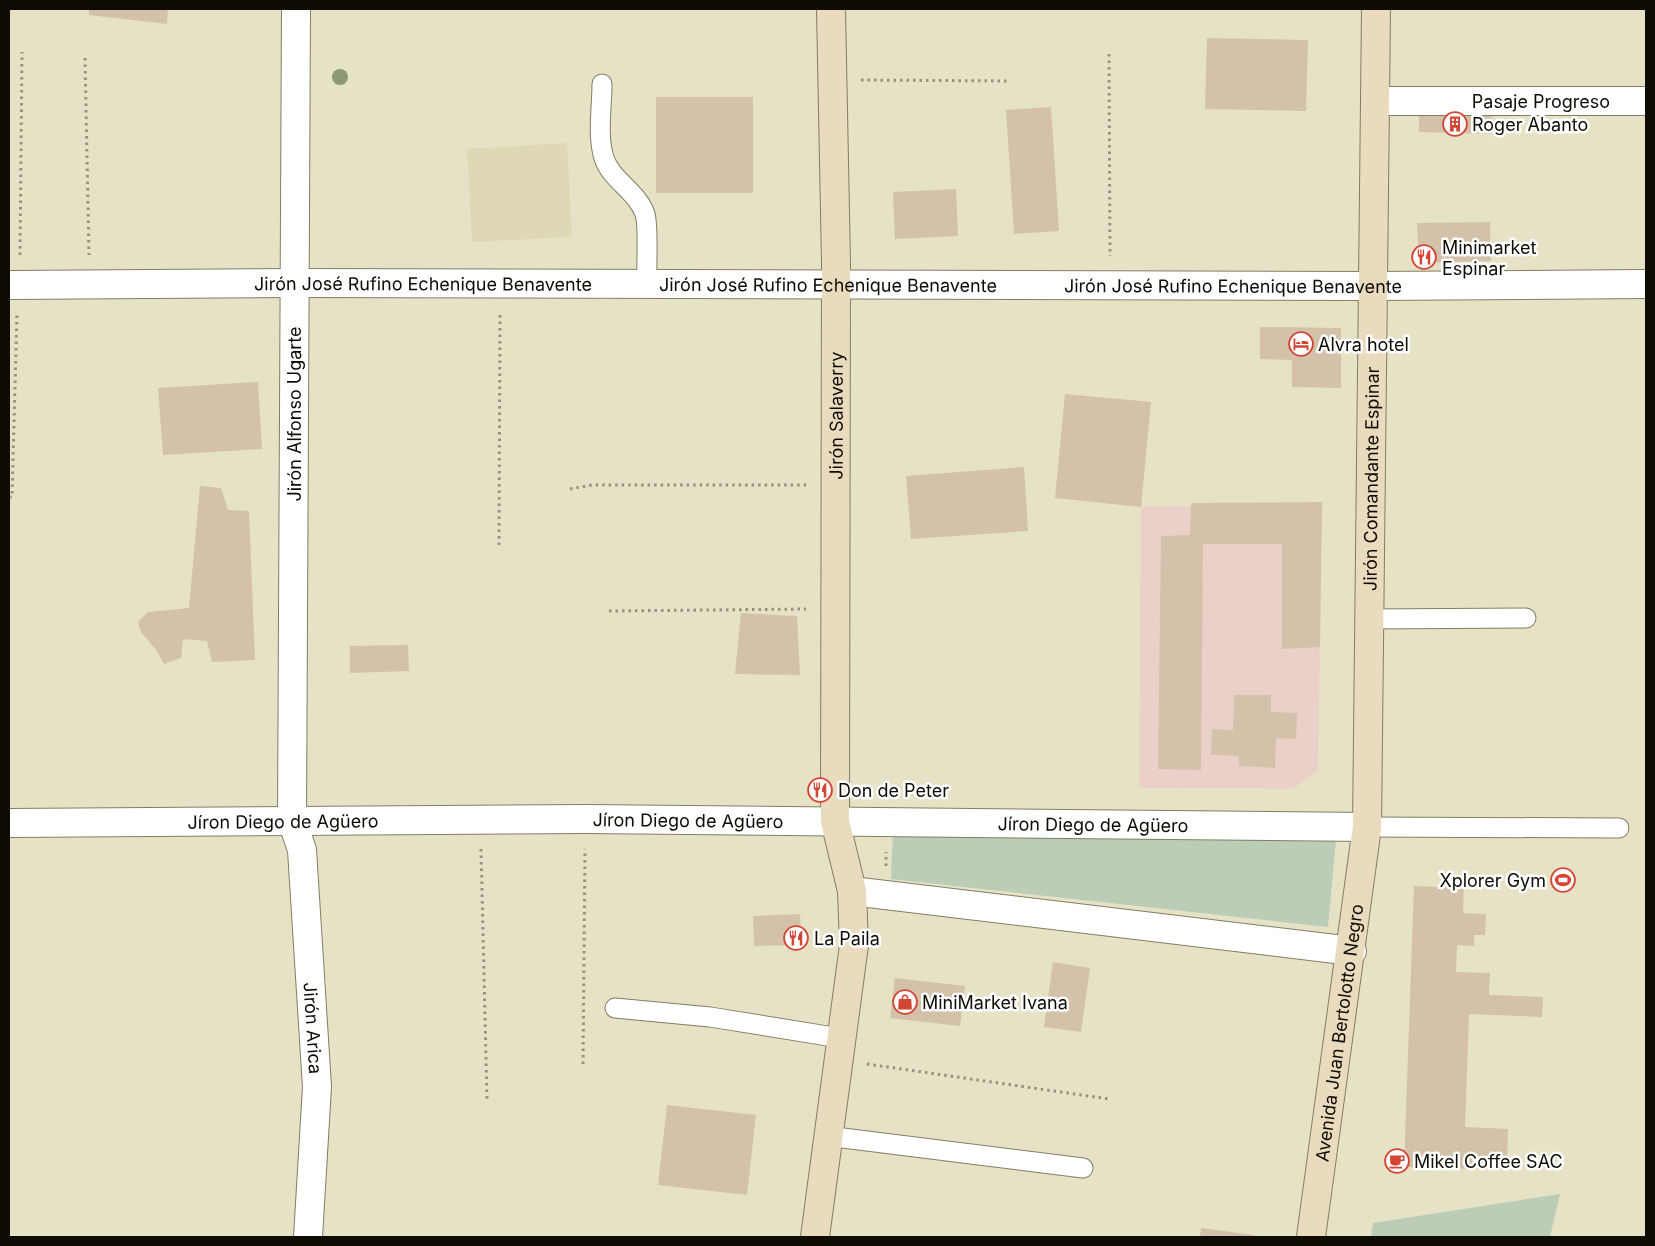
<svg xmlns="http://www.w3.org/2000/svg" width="1655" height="1246" viewBox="0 0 1655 1246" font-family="Inter,sans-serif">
<rect width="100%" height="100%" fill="#e6e2c5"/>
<path fill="#ded8b4" d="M567,143L572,237L472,242L467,149Z"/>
<path fill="#ead0c9" d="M1322,502L1318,770L1293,789L1139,788L1141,507Z"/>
<g fill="#bccdb7">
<path d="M893,830L1336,840L1328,927L891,879Z"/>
<path d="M1560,1194L1550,1237H1371L1373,1223Z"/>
</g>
<g fill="#d3c1a9">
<path d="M89,9H168L167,24L89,15Z"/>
<path d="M1207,38L1308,40L1306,111L1205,109Z"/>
<rect x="656" y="97" width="97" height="96"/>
<path d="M1051,107L1059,231L1014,234L1006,110Z"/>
<path d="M1419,114L1492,116L1491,134L1419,132Z"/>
<path d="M956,189L958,236L895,239L893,192Z"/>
<path d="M1490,222L1491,261L1419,263L1417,223Z"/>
<path d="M1260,327L1341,328V388L1292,387V360L1260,359Z"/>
<path d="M258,382L262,449L163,455L158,388Z"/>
<path d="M1065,394L1151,402L1141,507L1055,498Z"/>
<path d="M1024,467L1028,531L911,539L906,476Z"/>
<path d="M200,486L221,488L228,510L249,511L255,660L212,662L207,641L183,639L181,658L164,664L157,651L141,632L138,622L148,612L189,608Z"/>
<path d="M1322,502L1320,647L1282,649V544H1203L1201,770L1158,769L1161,536L1190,535L1191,503Z"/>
<path d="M741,613L797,616L800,675L735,674Z"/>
<path d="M408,645L409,671L350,673V646Z"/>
<path d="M1234,695H1271V712L1297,713L1296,739L1276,738L1275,768L1239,766V756L1211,755L1212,729L1233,730Z"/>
<path d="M1414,886L1464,888L1463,913L1486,914L1485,935H1474V946L1457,945L1456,972L1490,973L1489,995L1543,997L1542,1017L1469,1014L1465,1127L1508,1129L1507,1170L1404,1167Z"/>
<path d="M800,914L802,945L754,946L753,916Z"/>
<path d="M1053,962L1090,968L1081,1032L1044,1027Z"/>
<path d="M895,978L965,986L960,1026L890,1018Z"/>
<path d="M667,1105L756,1115L747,1195L658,1185Z"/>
<path d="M1201,1228L1254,1235V1237H1200Z"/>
</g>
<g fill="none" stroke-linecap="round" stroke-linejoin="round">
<g stroke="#827e64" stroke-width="21">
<g id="lane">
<path d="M602,84C602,107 597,136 604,158C611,180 637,191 645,214C649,226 646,268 647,284"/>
<path d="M1369,619L1526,618"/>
<path d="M1367,827L1619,828"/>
<path d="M615,1008L710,1017L840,1038"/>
<path d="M827,1136L1083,1168"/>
</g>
</g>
<g stroke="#827e64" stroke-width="30">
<g id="street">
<path id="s1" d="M296,9L292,820L302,850L317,1087L308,1237"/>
<path id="s2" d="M1375,101H1646"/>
<path id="s3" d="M9,285L295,283L1373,286L1646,284"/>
<path id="s4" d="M9,823L585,819L1367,827"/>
<path d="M852,891L1352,951"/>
</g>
</g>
<g stroke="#827e64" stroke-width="30">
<g id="secondary">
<path id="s5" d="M815,1237L854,945L852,891L835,821L836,263L831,9"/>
<path id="s6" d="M1311,1237L1367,827L1376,9"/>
</g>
</g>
<g stroke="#96927d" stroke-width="3" stroke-dasharray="2.5 4" stroke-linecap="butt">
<path d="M1109,54L1110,256"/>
<path d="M85,58L89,255"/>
<path d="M861,80L1010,81"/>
<path d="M20,255L22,52"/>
<path d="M570,489L592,485H807"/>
<path d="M9,497H12L17,313"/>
<path d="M499,545L500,313"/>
<path d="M609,611L806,609"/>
<path d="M481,849L487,1099"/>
<path d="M886,866V852"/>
<path d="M583,1064L585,849"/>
<path d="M867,1064L1109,1099"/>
</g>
<use href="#lane" stroke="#fff" stroke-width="19"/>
<use href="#street" stroke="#fff" stroke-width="28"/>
<use href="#secondary" stroke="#eadabe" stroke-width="28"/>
</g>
<circle fill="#899975" cx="340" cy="77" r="8"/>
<defs>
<g id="building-ring" transform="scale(1.25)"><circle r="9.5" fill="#fff" stroke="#d34634" stroke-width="1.5"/><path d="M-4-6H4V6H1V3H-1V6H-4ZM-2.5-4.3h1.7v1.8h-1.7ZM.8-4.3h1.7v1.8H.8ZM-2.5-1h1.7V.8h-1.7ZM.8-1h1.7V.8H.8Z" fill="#d34634"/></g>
<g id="restaurant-ring" transform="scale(1.25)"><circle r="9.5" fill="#fff" stroke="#d34634" stroke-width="1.5"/><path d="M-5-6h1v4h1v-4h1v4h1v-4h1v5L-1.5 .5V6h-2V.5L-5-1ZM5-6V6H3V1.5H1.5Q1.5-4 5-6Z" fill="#d34634"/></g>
<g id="hotel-ring" transform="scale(1.25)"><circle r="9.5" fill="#fff" stroke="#d34634" stroke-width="1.5"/><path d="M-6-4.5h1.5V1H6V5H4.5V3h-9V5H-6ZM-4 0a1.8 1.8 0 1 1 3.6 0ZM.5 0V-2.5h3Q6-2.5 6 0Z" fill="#d34634"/></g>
<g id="stadium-ring" transform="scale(1.25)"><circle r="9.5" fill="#fff" stroke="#d34634" stroke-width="1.5"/><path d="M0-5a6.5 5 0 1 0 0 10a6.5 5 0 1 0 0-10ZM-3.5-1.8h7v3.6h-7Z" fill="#d34634"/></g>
<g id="shop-ring" transform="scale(1.25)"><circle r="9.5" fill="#fff" stroke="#d34634" stroke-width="1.5"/><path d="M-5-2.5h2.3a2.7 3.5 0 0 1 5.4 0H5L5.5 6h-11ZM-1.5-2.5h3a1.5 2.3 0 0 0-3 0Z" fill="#d34634"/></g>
<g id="cafe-ring" transform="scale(1.25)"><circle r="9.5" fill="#fff" stroke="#d34634" stroke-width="1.5"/><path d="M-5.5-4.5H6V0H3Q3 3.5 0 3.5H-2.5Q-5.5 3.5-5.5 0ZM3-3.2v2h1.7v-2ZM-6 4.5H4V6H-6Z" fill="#d34634"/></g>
</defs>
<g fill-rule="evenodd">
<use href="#building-ring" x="1455" y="124"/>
<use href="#restaurant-ring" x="1424" y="257"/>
<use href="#hotel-ring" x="1301" y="344"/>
<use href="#restaurant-ring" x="820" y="790"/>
<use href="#stadium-ring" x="1563" y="880"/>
<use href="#restaurant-ring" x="796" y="938"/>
<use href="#shop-ring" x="905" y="1002"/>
<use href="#cafe-ring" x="1397" y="1161"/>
</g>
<g text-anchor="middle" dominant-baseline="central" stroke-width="5" stroke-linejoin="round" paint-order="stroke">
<g font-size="18" fill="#0e0c04" stroke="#fff">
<text stroke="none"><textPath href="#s2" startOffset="166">Pasaje Progreso</textPath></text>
<text stroke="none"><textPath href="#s3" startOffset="414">Jirón José Rufino Echenique Benavente</textPath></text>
<text stroke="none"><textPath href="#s3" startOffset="819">Jirón José Rufino Echenique Benavente</textPath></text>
<text stroke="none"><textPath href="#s3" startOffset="1224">Jirón José Rufino Echenique Benavente</textPath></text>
<text transform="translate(294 414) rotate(-90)">Jirón Alfonso Ugarte</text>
<text stroke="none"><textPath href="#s5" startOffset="826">Jirón Salaverry</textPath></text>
<text stroke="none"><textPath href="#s6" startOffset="762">Jirón Comandante Espinar</textPath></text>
<text stroke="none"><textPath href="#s4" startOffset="274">Jíron Diego de Agüero</textPath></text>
<text stroke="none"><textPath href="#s4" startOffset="679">Jíron Diego de Agüero</textPath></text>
<text stroke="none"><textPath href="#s4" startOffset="1084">Jíron Diego de Agüero</textPath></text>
<text stroke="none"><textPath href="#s1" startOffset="1021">Jirón Arica</textPath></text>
<text stroke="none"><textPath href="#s6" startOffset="206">Avenida Juan Bertolotto Negro</textPath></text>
</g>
<g font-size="18" fill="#0e0c04" stroke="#fff" text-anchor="start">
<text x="1472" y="124">Roger Abanto</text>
<text x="1442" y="247">Minimarket<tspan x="1442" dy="21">Espinar</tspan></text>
<text x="1318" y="344">Alvra hotel</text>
<text x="838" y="790">Don de Peter</text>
<text x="1546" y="880" text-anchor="end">Xplorer Gym</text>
<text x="814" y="938">La Paila</text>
<text x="922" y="1002">MiniMarket Ivana</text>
<text x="1414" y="1161">Mikel Coffee SAC</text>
</g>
</g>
<rect width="1655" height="1246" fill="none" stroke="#0e0c04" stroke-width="20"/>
</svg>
